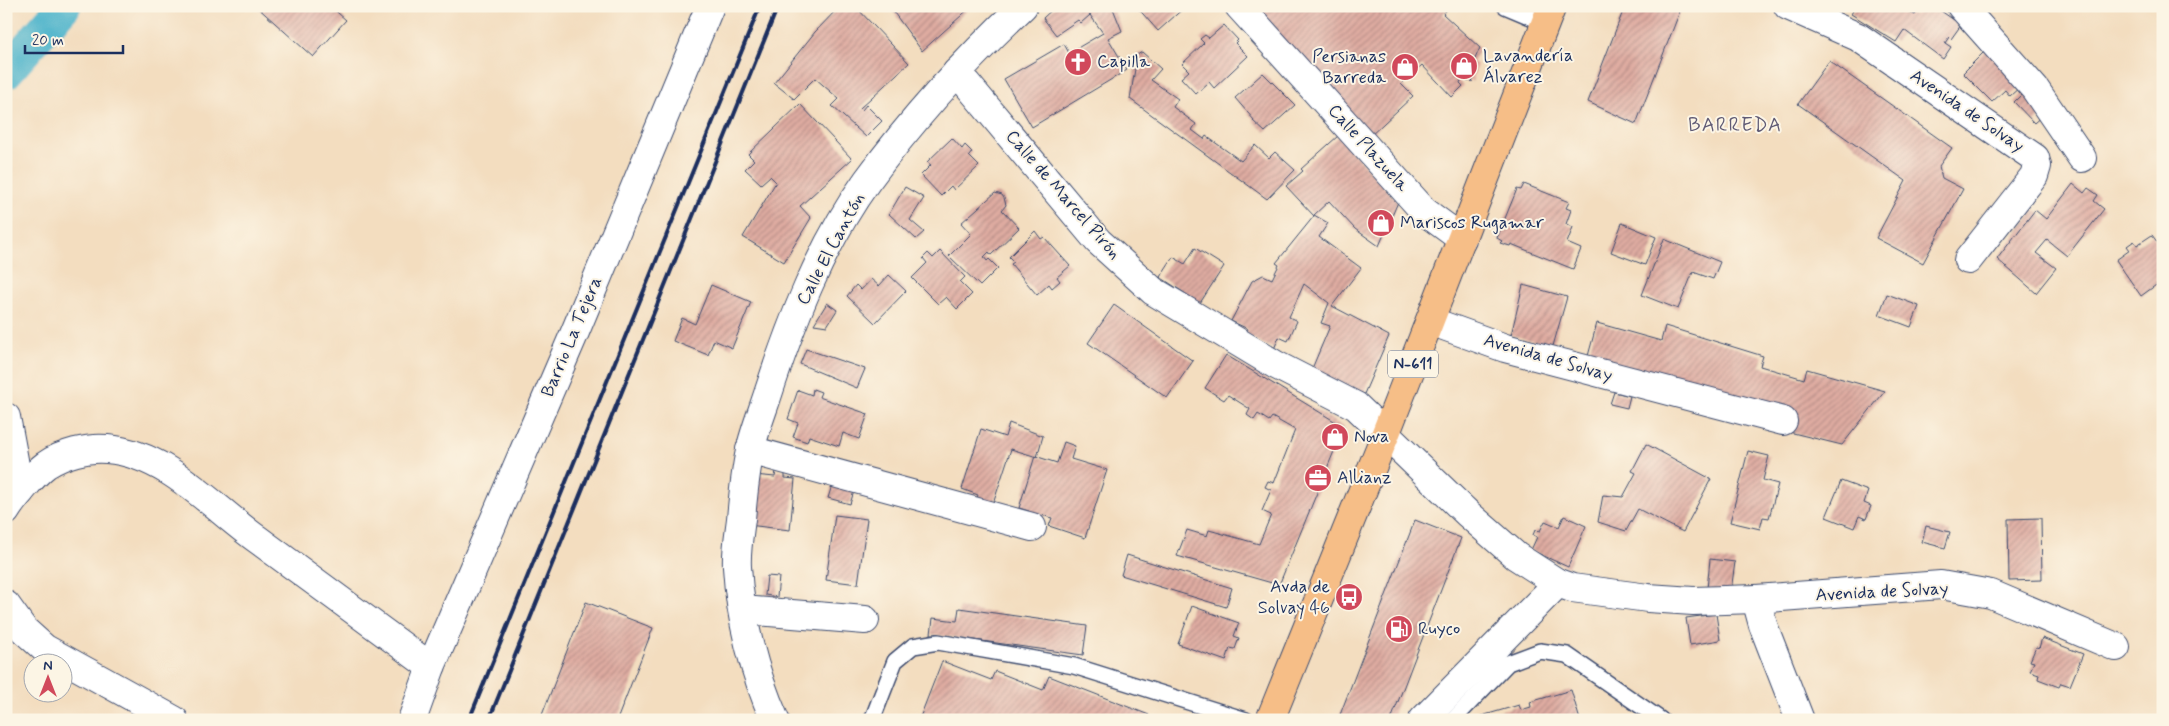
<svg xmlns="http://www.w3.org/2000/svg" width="2169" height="726" viewBox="0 0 2169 726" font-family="Mynerve,sans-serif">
<defs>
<pattern id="building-hatch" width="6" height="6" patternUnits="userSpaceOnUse" patternTransform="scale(1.25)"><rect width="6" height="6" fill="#dfaca1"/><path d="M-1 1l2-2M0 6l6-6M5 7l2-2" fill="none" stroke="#b48c86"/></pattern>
</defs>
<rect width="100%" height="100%" fill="#fcf5e5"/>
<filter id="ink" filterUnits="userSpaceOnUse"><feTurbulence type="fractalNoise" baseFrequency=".02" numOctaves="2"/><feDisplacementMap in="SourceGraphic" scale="10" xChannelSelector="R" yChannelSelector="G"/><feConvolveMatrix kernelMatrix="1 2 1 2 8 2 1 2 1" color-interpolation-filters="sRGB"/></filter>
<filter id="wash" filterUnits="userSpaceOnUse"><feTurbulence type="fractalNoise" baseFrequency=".0096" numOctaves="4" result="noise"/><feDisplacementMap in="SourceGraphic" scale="20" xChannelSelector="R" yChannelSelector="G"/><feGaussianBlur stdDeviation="1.12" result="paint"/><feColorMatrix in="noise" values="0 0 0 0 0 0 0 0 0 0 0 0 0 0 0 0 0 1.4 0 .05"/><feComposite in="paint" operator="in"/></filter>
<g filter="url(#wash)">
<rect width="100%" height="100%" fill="#f3ddbf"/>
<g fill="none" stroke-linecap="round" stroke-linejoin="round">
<path stroke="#4cb3cb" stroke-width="34" d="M6,72L64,6"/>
</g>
<g id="blocks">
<g fill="url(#building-hatch)">
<path d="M256,6H330L346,20L313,57Z"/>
<path d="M840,6H855L909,63L860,108L862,110L866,105L882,121L866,137L832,106L839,99L815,78L794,99L774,83L815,32Z"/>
<path d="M889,6H972L922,51Z"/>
<path d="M1056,6H1112L1122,31L1108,38L1127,70L1032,127L1004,79L1064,44L1069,53L1103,33L1090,15L1081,23L1078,20L1056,35L1043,18Z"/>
<path d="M1136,6H1186L1158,31Z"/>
<path d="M1247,6H1450L1443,14L1480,48L1473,63L1477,64L1472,82L1470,79L1468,82L1463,76L1460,83L1463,86L1452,97L1422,65L1401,84L1413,96L1369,137Z"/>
<path d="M1625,6H1682L1636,124L1588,102Z"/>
<path d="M1856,6H1880L1885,9L1887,6H1907L1905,9L1915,15L1921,6H1934L1961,25L1951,39L1949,37L1945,43L1951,47L1943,59L1904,30L1896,42L1851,14Z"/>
<path d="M1224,25L1238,40L1235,43L1248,56L1214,88L1209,82L1196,94L1181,78L1189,71L1182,64L1204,43L1200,39L1205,35L1209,38Z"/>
<path d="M1986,50L2021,86L2010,96L2005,90L1992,102L1963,73Z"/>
<path d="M1142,52L1161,69L1151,80L1178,99L1173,107L1196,124L1192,130L1204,139L1206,136L1241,161L1255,145L1269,158L1275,152L1295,170L1267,199L1130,99L1135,69L1132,58Z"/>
<path d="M1829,61L1952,148L1939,166L1942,178L1963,189L1923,263L1876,238L1906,181L1798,104Z"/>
<path d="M1263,73L1295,105L1265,132L1253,121L1254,120L1235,98Z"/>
<path d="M2025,91L2044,114L2034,123L2014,102Z"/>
<path d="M800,104L852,159L800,206L811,218L784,262L743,237L776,182L770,176L761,184L745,169L754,160L748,154Z"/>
<path d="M1338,136L1398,202L1379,246L1355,229L1329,201L1314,215L1328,223L1319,237L1361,268L1332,306L1389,336L1364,394L1311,371L1330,326L1321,323L1329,303L1304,284L1289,317L1297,321L1288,341L1279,337L1274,349L1245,335L1248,329L1231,321L1252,281L1263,275L1272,279L1279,265L1276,263L1314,216L1286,186L1303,171L1301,169Z"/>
<path d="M952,138L962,149L965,145L972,152L969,156L979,166L954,190L951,186L941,196L921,175L931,165L927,162Z"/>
<path d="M1524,184L1569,202L1566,208L1571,210L1566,224L1573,227L1567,243L1581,249L1573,269L1511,244L1510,246L1500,243L1502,241L1497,238L1517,189L1521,190Z"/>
<path d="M2073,184L2084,193L2088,188L2098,195L2094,201L2104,209L2067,256L2047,240L2036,253L2056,268L2036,293L1997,259L2035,210L2046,219Z"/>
<path d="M905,187L924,198L910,220L924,232L916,239L889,214Z"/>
<path d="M995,193L1002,195L1004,198L1006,205L1002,210L1019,228L991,255L989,252L984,257L987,261L989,259L998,268L980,286L949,256L971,234L961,223Z"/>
<path d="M1622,223L1656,237L1645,265L1611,252Z"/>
<path d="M1035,231L1041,239L1044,237L1070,266L1057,277L1060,281L1052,288L1049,284L1037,295L1011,264L1014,262L1009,257Z"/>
<path d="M2152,235L2163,250V280L2141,296L2116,260L2130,250L2127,246L2134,241L2137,245Z"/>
<path d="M1664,239L1720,262L1713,279L1693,272L1678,309L1642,295Z"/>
<path d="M1195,248L1224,266L1200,303L1160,277L1173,257L1185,264Z"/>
<path d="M940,251L965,277L960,282L972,294L957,309L946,297L938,304L912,278L927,263L923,258L928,253L933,258Z"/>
<path d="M889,275L906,291L875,323L847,296L856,285L861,290L871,279L879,286Z"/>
<path d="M711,285L751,302L732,348L714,340L708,355L673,341L682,318L695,324Z"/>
<path d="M1523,285L1567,297L1553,346L1511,335Z"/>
<path d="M1887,294L1919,306L1911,327L1879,315Z"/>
<path d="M827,303L837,310L827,326L814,324Z"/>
<path d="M1114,305L1193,361L1167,398L1088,343Z"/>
<path d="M1597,323L1661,341L1665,326L1763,356L1760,366L1804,379L1807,369L1885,391L1842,445L1789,432L1794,415L1588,356Z"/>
<path d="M806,349L865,369L857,388L800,364Z"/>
<path d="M1226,355L1344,427L1279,585L1177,556L1187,530L1207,536L1209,530L1259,544L1271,515L1262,511L1271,490L1265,487L1268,481L1274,483L1295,430L1272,417L1269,421L1258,414L1254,420L1247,415L1250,409L1228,395L1224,400L1205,388Z"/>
<path d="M813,389L821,392L819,397L868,414L859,439L843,433L839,446L809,436L807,442L793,437L798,423L788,419L798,390L812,395Z"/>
<path d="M1614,392L1630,396L1627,408L1610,404Z"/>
<path d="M1009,423L1043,436L1037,457L1011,449L993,504L977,498L978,495L962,489L981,429L1005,437Z"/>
<path d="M1064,442L1075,446L1071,459L1107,470L1085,538L1049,526L1052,518L1041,515L1040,518L1028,514L1029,511L1019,508L1035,456L1057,463Z"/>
<path d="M1646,444L1711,479L1683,532L1638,509L1626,531L1598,522L1603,495L1623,497L1636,473L1632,471Z"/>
<path d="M1748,451L1769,456L1763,480L1778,484L1769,518L1763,517L1760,529L1730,522Z"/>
<path d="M776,471L785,472V478L795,479L790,530L748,525L754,475L775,477Z"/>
<path d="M1841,481L1868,491L1864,503L1871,506L1866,519L1859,516L1854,528L1826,517Z"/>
<path d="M833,482L855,488L850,504L828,498Z"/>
<path d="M835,515L867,519L858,584L826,580Z"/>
<path d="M1564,516L1586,526L1568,567L1531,550L1537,537L1533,535L1535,530L1540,531L1545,521L1559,527Z"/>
<path d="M2041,518L2042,580L2009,581L2008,519Z"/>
<path d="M1415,520L1461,538L1391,720H1338Z"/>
<path d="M1926,526L1950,532L1945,548L1922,542Z"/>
<path d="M1127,555L1232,588L1226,607L1121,575Z"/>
<path d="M1710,559L1735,562L1731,591L1707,589Z"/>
<path d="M767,576L779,577L777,597L765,595Z"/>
<path d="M586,602L653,628L617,720H540Z"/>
<path d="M1192,606L1239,623L1234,636L1239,638L1235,649L1230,648L1226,661L1178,644Z"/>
<path d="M959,608L1087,626L1083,655L931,634L933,618L957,621Z"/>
<path d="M1716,614L1720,640L1690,645L1686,618Z"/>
<path d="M2042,638L2083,654L2070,686L2061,683L2059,687L2038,679L2039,674L2030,671L2034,662L2030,661L2036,647L2039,648Z"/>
<path d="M942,661L991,680L995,671L1043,690L1049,676L1149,715L1147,720H919Z"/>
<path d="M1571,690L1580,720H1479L1478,717L1519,705L1521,710L1531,707L1530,702Z"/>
</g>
</g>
</g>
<g filter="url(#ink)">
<use href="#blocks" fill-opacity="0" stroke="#3b496d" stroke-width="1"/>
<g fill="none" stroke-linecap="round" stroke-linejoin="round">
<g stroke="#3b496d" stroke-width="18">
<g id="service">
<path d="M1505,6L1545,23"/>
<path d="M872,720L895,661L913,646L938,642L1074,666L1246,720"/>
<path d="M1453,720L1508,663L1540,651L1567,655L1661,720"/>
</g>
</g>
<g stroke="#3b496d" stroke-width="30">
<g id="minor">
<path d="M1239,6L1424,211L1462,239"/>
<path d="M1788,6L1858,37L2035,158L2037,166L2034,176L1968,260"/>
<path d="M1961,6L2035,89L2082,158"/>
<path d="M957,72L1098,241L1153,291L1276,365L1356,406L1467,513L1516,556L1558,583L1572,588L1648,598L1693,601L1756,599L1941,585L1991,594L2116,647"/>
<path d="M1430,321L1505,348L1783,421"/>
<path d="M6,417L20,492"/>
<path d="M750,450L1032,527"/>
<path d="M6,511C13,499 35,473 46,465C62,454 88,447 107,449C167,454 211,506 257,539C315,582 373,624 431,667"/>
<path d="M1756,599L1763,625L1800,720"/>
<path d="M6,605L24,630L44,648L174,720"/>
<path d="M743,610L865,620"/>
<path d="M412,720L431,667L575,332L710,6"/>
<path d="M775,720C754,673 740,618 737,567C736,551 739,535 741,519C743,496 745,473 750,451C754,433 761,415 767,397C791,323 821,245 867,181C913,118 966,60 1023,6"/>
<path d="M1423,720L1558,583"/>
</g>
</g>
<g stroke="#3b496d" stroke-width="30">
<path id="trunk" d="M1270,720L1386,433L1552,6"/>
</g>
<use href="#service" stroke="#fff" stroke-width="15"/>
<use href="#minor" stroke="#fff" stroke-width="28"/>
<use href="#trunk" stroke="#f6be87" stroke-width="28"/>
<g stroke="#1b2f5e" stroke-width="4">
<path d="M469,720L760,6"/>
<path d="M489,720L778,6"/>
</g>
</g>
</g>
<defs>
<g id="church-disc" transform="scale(1.4375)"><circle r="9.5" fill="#d1495b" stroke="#fcf5e5"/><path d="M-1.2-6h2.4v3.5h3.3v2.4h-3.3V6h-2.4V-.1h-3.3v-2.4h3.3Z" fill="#fff"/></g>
<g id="shop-disc" transform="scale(1.4375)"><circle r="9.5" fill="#d1495b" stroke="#fcf5e5"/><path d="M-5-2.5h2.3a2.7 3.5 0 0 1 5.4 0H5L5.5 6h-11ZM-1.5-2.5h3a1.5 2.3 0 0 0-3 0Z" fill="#fff"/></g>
<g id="office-disc" transform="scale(1.4375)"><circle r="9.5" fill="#d1495b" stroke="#fcf5e5"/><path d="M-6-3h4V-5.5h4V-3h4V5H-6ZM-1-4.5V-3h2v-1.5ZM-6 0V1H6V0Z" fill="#fff"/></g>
<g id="bus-disc" transform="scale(1.4375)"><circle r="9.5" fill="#d1495b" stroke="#fcf5e5"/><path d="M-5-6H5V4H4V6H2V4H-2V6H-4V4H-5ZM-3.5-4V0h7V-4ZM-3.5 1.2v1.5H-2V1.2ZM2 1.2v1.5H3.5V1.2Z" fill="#fff"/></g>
<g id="fuel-disc" transform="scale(1.4375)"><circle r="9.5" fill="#d1495b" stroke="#fcf5e5"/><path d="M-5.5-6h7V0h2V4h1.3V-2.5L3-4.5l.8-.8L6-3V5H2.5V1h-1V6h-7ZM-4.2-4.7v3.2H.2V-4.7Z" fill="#fff"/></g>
</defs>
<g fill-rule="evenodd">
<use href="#church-disc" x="1078" y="62"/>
<use href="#shop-disc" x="1464" y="66"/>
<use href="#shop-disc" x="1405" y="67"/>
<use href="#shop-disc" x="1381" y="223"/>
<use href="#shop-disc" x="1335" y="437"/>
<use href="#office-disc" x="1318" y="478"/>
<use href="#bus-disc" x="1349" y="597"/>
<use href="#fuel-disc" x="1399" y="629"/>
</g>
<g text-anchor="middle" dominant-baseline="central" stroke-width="4" stroke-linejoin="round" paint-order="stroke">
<rect fill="#fcf5e5" stroke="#5e6a86" stroke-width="1" x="1388" y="350.5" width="50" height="27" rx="4"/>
<g font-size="16" font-weight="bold" fill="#1b2f5e">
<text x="1413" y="364">N-611</text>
</g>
<g font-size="18" fill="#1b2f5e" stroke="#fcf5e5" text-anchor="start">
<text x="1483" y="56">Lavandería<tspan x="1483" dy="21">Álvarez</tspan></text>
<text x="1386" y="57" text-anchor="end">Persianas<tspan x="1386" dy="21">Barreda</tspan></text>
<text x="1097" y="62">Capilla</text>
<text x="1400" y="223">Mariscos Rugamar</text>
<text x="1354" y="437">Nova</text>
<text x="1337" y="478">Allianz</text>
<text x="1330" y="587" text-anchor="end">Avda de<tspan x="1330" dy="21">Solvay 46</tspan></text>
<text x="1418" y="629">Ruyco</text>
</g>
<g font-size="18" fill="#1b2f5e" stroke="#fcf5e5">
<text transform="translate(1967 111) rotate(34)">Avenida de Solvay</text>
<text transform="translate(1368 148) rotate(48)">Calle Plazuela</text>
<text transform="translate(1063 195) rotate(49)">Calle de Marcel Pirón</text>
<text transform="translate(831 249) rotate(-62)">Calle El Cantón</text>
<text transform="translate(572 337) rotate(-67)">Barrio La Tejera</text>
<text transform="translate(1548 358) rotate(16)">Avenida de Solvay</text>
<text transform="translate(1882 592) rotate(-3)">Avenida de Solvay</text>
</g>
<g font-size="20" letter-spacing="1" fill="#605b75" stroke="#fcf5e5">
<text x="1735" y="125">BARREDA</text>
</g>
</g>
<rect width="2169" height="726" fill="none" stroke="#fcf5e5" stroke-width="25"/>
<g transform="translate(48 678)"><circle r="24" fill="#fcf5e5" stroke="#a2a6af"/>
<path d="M0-4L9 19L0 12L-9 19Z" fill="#d1495b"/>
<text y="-8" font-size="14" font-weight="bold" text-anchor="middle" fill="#1b2f5e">N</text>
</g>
<path d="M25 45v8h98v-8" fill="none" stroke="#1b2f5e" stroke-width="2.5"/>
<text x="32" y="45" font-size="15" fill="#1b2f5e" stroke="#fcf5e5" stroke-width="4" paint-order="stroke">20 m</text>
</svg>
